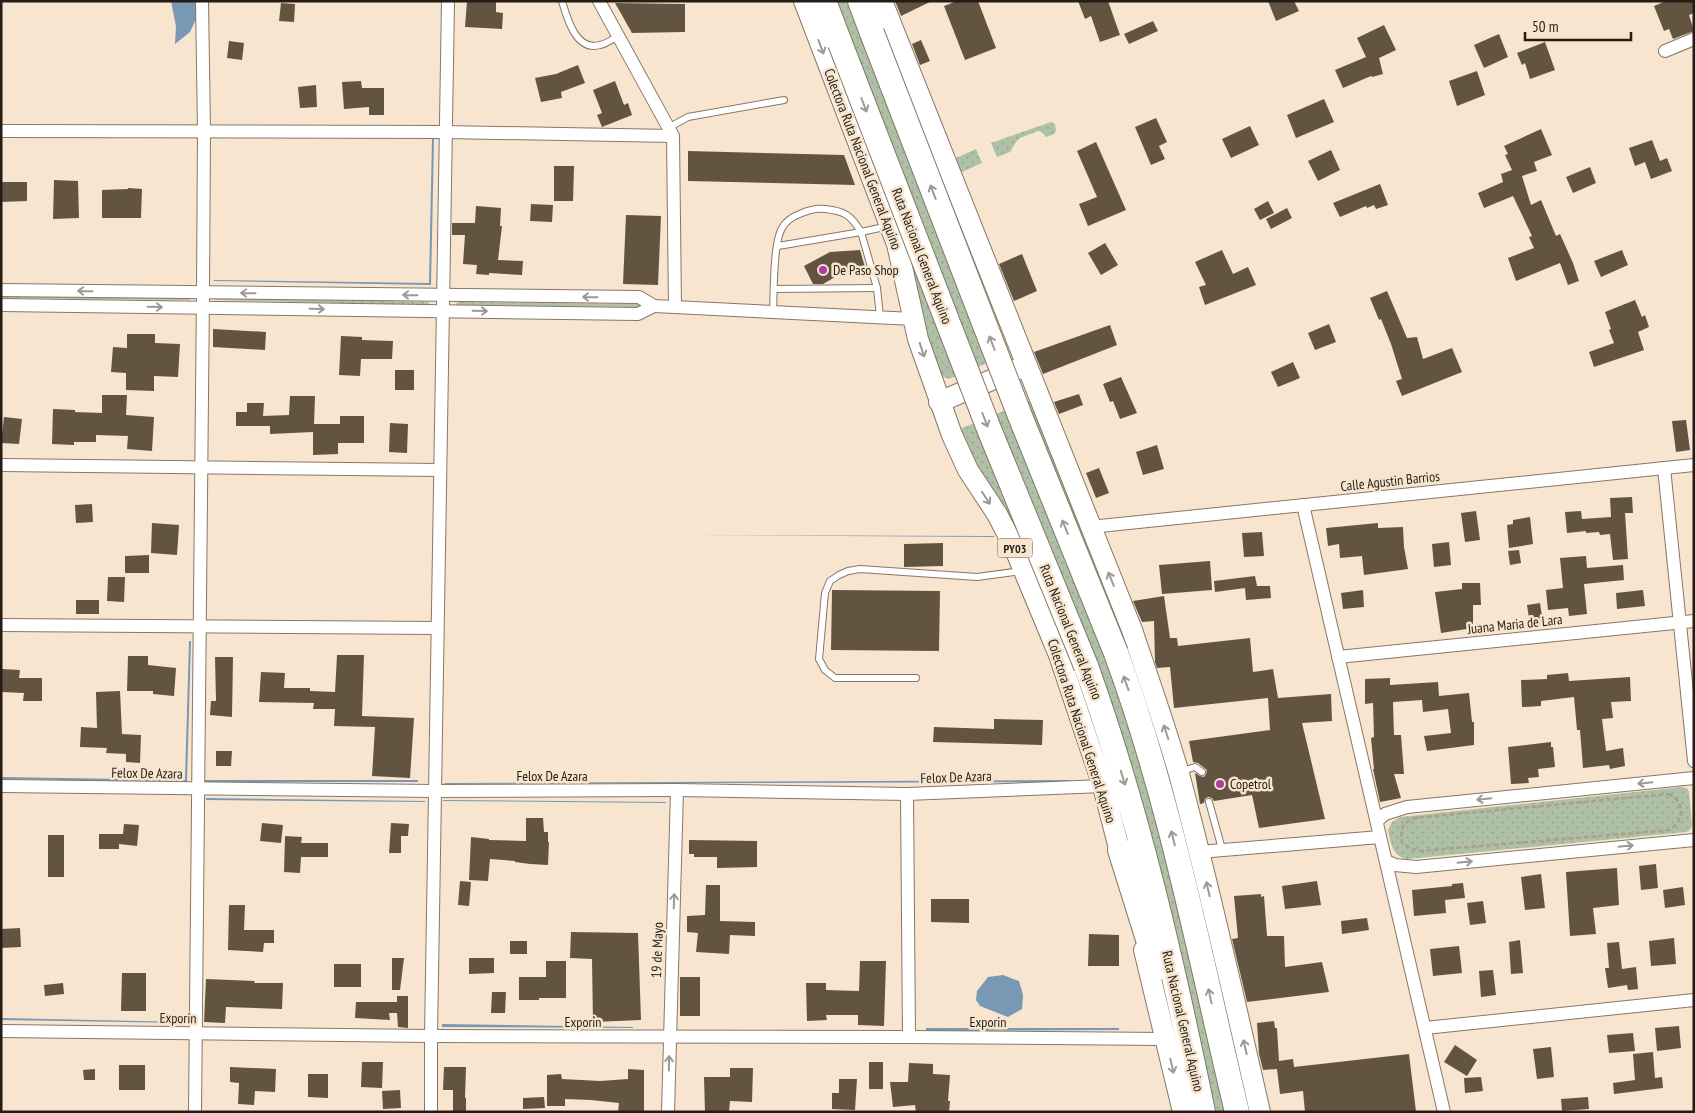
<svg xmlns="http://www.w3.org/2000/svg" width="1695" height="1113" viewBox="0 0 1695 1113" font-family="'PT Sans Narrow',sans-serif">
<defs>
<pattern id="grass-dots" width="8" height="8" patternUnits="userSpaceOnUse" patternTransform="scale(1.25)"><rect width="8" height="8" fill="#aec1a6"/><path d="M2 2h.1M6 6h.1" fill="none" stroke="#95a58e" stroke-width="1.8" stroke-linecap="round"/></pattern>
</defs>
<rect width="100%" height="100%" fill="#f7e5cf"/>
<g fill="url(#grass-dots)">
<path d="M831,1H850L987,363L976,368Z"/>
<path d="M827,39L956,376C950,380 945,379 940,374Z"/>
<path d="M1051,122L1055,124L1056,131L1054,134L1046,137L1042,132L1038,131L1020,138L1016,142L1010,152L997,157L991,143Z"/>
<path d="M976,149L982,163L962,172L959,171L954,159Z"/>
<path d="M1,295L191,298L189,300L1,298Z"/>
<path d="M215,297L428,302L429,303L428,305L215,300Z"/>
<path d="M458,302L641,304L642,305L640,307L458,305L456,304Z"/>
<path d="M1034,398L1157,724L1239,1049L1248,1112H1247L1235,1049L1188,853L1026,402Z"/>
<path d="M1009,409L1090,613L1150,781L1229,1112H1211L1194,1031L993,415Z"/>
<path d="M975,423L1097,720L1135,861L959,429Z"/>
<path d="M1682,787L1688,789L1689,793L1692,826L1689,831L1686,832L1407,859C1392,856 1391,843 1388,830L1392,822L1400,817Z"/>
</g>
<g fill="#7998b4">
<path d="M171,1H201L202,6L190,32L175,44L176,26Z"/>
<path d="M432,139H434L431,285L214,281L213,280L429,283Z"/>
<path d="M691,535L994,536V537Z"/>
<path d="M189,641H191L187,782L1,779V777L185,780Z"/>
<rect x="204" y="780" width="214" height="2"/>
<path d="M1070,780V782L445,784L444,783Z"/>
<path d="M206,798L425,801V802L206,800Z"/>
<path d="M443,800L666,802V803L443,801Z"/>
<path d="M1003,975L1019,981L1023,995L1022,1009L1008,1017L980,1006L976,1000L977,991L988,977Z"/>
<path d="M1,1018L185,1022V1023L1,1020Z"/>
<path d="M442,1024L633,1027V1028L442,1027Z"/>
<path d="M926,1028H1119V1030L926,1031Z"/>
</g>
<g fill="#635441">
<path d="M467,1H496V12L503,13L502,29L465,27Z"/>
<path d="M895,1H932L901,16Z"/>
<path d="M957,1H978L996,48L965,60L944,6Z"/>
<path d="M1078,1H1108L1120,35L1100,42L1091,16L1085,19Z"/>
<path d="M1268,1H1294L1299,11L1276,21Z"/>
<path d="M1666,1H1694V13L1689,15L1694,31L1673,39L1669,29L1664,31L1654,6Z"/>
<path d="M281,3L295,4L294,22L279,21Z"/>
<path d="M615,3L685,4V32L632,33Z"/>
<path d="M1153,21L1158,31L1129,44L1124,34Z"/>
<path d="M1384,25L1396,50L1379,58L1383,74L1372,77L1371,76L1343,88L1335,70L1366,57L1357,38Z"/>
<path d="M1499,34L1508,57L1484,68L1474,45Z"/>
<path d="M921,40L930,61L920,65L912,44Z"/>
<path d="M229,41L244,43L242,60L227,58Z"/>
<path d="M1545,42L1555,70L1530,79L1525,63L1522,65L1517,53Z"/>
<path d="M578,65L585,83L561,92L562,98L541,102L535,78L556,74Z"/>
<path d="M1477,71L1485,95L1457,106L1449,81Z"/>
<path d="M361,81L362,88H384V115H369V107L344,109L342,82Z"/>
<path d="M615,81L624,105L628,103L632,115L602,127L597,115L602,113L593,90Z"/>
<path d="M316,85L317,107L300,108L298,87Z"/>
<path d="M1324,99L1334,122L1296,138L1287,115Z"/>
<path d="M1156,118L1167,142L1159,146L1165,159L1151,165L1135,127Z"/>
<path d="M1250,126L1259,145L1231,158L1222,139Z"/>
<path d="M1541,129L1552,155L1534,162L1537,171L1522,176L1531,205L1541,200L1556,236L1560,234L1573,263L1579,281L1568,285L1560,263L1516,281L1508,258L1534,248L1529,237L1532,236L1513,196L1484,208L1478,193L1503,182L1501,174L1512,170L1505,155L1508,154L1504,146Z"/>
<path d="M1652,140L1660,161L1667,158L1672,171L1651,179L1645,162L1635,166L1629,148Z"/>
<path d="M1096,142L1126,210L1088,226L1079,204L1097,197L1077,151Z"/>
<path d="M1331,150L1340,170L1318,181L1308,161Z"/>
<path d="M688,151L844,155L855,185L688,181Z"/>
<path d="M554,166H574L573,201H554Z"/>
<path d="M1590,167L1596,183L1573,193L1566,177Z"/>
<path d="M54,180L78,181L79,218L53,219Z"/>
<path d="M1,182H27V201L1,202Z"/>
<path d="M1380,184L1388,205L1376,209L1374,205L1367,208L1366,206L1340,217L1333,203Z"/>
<path d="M128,188L142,189L141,218H102V190L128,189Z"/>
<path d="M1268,201L1274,213L1260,220L1254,209Z"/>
<path d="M531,204L553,205L552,222L530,221Z"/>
<path d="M476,206L501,208L500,226H502L498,260L523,261L522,275L489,273V275L476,274L477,265L463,264L465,235H452V223H475Z"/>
<path d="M1287,208L1292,218L1271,229L1266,219Z"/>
<path d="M626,215L661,216L658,285L623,284Z"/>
<path d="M1105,243L1118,265L1101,275L1088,253Z"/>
<path d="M860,250L867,274L842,273L823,284H813L804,266L830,252Z"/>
<path d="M1222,250L1233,274L1248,267L1256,285L1205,305L1199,287L1206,285L1195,262Z"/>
<path d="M1622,250L1628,265L1601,277L1594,261Z"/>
<path d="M1022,254L1037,291L1014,301L999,264Z"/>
<path d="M1387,291L1407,338L1417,337L1423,359L1452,348L1462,372L1402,396L1396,381L1402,379L1391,344L1381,319L1379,320L1370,298Z"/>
<path d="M1635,300L1642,317L1645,315L1649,327L1638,332L1644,350L1594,367L1589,352L1614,343L1609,330L1611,329L1605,312Z"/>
<path d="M1329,324L1336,342L1315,350L1308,333Z"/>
<path d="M1110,325L1117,345L1043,374L1034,352Z"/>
<path d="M213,329L266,332L265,350L213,347Z"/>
<path d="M127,334H155V343L180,344L178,377L154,376V391L126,390V373L111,372L113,347L127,348Z"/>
<path d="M341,336L362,337V340L393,341L392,359H361L360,376L339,375Z"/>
<path d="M1293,362L1300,378L1278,387L1271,372Z"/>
<rect x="395" y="370" width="19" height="20"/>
<path d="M1121,377L1137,413L1120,419L1113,401L1110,402L1103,384Z"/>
<path d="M1079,394L1083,405L1059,414L1054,402Z"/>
<path d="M102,395H127L126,415L154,417L152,451L127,449L128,436L96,435V442H74V445L52,444L53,409L75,410V412L102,413Z"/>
<path d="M290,396H315L314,424H340V416H364V443H338V454L313,455V432L270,434V426H236V412H247V403H264L263,416L289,415Z"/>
<path d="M4,417L22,419L19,444L1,443Z"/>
<path d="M1686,420L1690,450L1676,452L1672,421Z"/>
<path d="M390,423L408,424L407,453L389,452Z"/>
<path d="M1157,445L1164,469L1143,475L1136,452Z"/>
<path d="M1099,468L1109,493L1096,498L1086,473Z"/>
<path d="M1632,497L1633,513H1625L1628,559L1613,560L1610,534L1600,535L1599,532L1586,533V531L1567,533L1565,512L1581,511L1582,519L1611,517L1610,498Z"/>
<path d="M92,504L93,522L76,523L75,505Z"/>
<path d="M1476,511L1480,540L1465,542L1461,513Z"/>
<path d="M1530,517L1533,544L1509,548L1507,525L1513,524V520Z"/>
<path d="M152,523L179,525L177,555L151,553Z"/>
<path d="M1378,523V528L1403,527L1404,547L1408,569L1364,575L1362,556L1340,558L1339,544L1328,546L1326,528Z"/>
<path d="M1262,532L1264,556L1244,557L1242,533Z"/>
<path d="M1449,542L1451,565L1434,567L1432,544Z"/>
<path d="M943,543V566L904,567V544Z"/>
<path d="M1519,550L1521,563L1510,565L1508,551Z"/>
<path d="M149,555V573H125V556Z"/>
<path d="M1586,556L1587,568L1623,565L1624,580L1584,584L1587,614L1569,616L1568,608L1548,610L1546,590L1563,588L1560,558Z"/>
<path d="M1210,561L1212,590L1162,594L1159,565Z"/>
<path d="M1255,576L1257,586H1270L1271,598L1246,600L1245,588L1215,592L1214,581Z"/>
<path d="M108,577H125L124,602L107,601Z"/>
<path d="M1462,583H1480L1481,605H1473V628L1441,633L1435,592L1462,589Z"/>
<path d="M832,590L940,591L939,651L831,650Z"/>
<path d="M1363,590L1364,607L1343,609L1341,593Z"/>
<path d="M1643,590L1645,606L1617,609L1616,593Z"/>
<path d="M1164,596L1170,638H1177L1178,646L1250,638L1253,672L1273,669L1278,698L1331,694L1332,721L1302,723L1325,819L1259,828L1252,795L1214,801L1212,798L1208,797L1205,799L1204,803L1200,804L1195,773L1200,776L1204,777L1206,774L1207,770L1198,763L1193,762L1189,741L1270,730L1268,698L1174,708L1170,667L1157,668L1155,662L1154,621L1142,622L1133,601Z"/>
<rect x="76" y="600" width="23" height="14"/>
<path d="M1540,603L1543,624L1530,625L1527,605Z"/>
<path d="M337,655H364L362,716L414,718L410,778L372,776L375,727L334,726L335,709H313L314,703L259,702L261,672L285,673L284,688H310V691L335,692Z"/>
<path d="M128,656H148V665L176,668L174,696L153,694V691H127Z"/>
<path d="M215,657H233L232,717L210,715L211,701H216Z"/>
<path d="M2,669L20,670L19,678H42V701H23L24,693L1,692Z"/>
<path d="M1568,673L1569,681L1630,677L1631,701L1611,702L1613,718L1602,719L1606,751L1623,748L1625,766L1610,769L1609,765L1583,768L1580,730H1577L1574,697L1541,701V706L1522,707L1521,680L1547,679V675Z"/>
<path d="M1390,678V685L1438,682L1439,696L1469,693L1472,722H1474V745L1427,751L1424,736L1451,733L1448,709L1423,712L1422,700L1393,702L1394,735H1401L1404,774H1394L1401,798L1380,802L1373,769H1374L1371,738L1374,737L1373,703L1365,704V679Z"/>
<path d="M120,691L122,734L141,735L140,763L126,762V754L106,753L107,748L80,747L81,727L97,728L96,692Z"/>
<path d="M994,719L1043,720L1042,745L933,742L934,727L994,729Z"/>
<path d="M1551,742V747H1553L1555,767L1538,769L1539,777L1528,778L1529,783L1511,784L1508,747Z"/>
<path d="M216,751H232L231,766H216Z"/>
<path d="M526,818H543L544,832H548V842H549L548,865L530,864L515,862V861L490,859L488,881L469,880L471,837L489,839V840L526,841Z"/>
<path d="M262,823L283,825L281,843L260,841Z"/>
<path d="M391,823L409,824L408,836H401V853H389Z"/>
<path d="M124,824L139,825L137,846L119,844V849H99V834H123Z"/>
<rect x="48" y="835" width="16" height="42"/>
<path d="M285,836L302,837L301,843H328V857H301L300,873L284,872Z"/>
<path d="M689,840L757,841V867L717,868V857H694V854H689Z"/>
<path d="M1656,864L1658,888L1641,890L1639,866Z"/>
<path d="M1617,868L1619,905L1593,908L1596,934L1570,936L1566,872Z"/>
<path d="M1541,874L1545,908L1525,910L1521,877Z"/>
<path d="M460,881L471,882L469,906L458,905Z"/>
<path d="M1317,881L1321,905L1285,909L1282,886Z"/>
<path d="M1463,883L1465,898L1445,900L1446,913L1414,916L1412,890L1452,886V884Z"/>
<path d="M706,885H720V921L755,922V936L730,935L729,954L696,952L698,933L687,932V916L705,915Z"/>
<path d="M1683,887L1685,905L1665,908L1663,890Z"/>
<path d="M1261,894V897L1264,896L1267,936H1284L1285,967L1322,962L1329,992L1247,1002L1232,939L1238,938L1234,896Z"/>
<path d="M931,899H969V923L931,922Z"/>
<path d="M1483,901L1486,923L1470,925L1467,903Z"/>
<path d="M229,905H245L244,930H274V943H264L263,952L228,950Z"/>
<path d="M1367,918L1369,930L1342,934L1341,921Z"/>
<path d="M20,928L21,947L1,948V929Z"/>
<path d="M571,932L638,933L641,1020L593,1022L592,959L570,958Z"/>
<path d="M1089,934L1119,935V966H1088Z"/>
<path d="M1674,938L1676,964L1651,966L1649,941Z"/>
<path d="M1520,940L1523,973L1511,974L1509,942Z"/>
<rect x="510" y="941" width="17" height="13"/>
<path d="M1619,942L1622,969L1636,967L1638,989L1628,990L1627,985L1608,988L1605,968H1609L1607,943Z"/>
<path d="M1459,946L1462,973L1433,976L1430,949Z"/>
<path d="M392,958H404L400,990H392Z"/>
<path d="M469,958H494V973L469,974Z"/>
<path d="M546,961H566V998H539V1000H519V977H546Z"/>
<path d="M860,961H886L884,1026L858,1025V1015H826L827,1020L807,1021L806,983H826V990L859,991Z"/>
<rect x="334" y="964" width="27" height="23"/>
<path d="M1493,970L1496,995L1481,997L1479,971Z"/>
<path d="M122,973H146V1011H121Z"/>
<rect x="680" y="977" width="20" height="39"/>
<path d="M206,979L255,981L254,983H283L282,1009L226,1007L225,1023L204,1022Z"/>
<path d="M63,983L64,994L45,996L44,985Z"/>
<path d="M492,992H506L505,1013H491Z"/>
<path d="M397,996H408V1028L398,1027L397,1013H389L390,1020L355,1018L356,1002H397Z"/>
<path d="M1274,1021L1275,1028H1277L1279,1061L1293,1059L1294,1067L1409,1054L1416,1112H1305L1303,1091L1280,1094L1277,1069L1263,1070L1259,1054L1257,1023Z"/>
<path d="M1679,1026L1681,1048L1657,1051L1655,1028Z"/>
<path d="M1633,1033L1635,1051L1609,1053L1607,1035Z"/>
<path d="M1455,1045L1477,1060L1467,1076L1444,1062Z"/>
<path d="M1551,1047L1554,1077L1537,1079L1533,1049Z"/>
<path d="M1653,1052L1655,1078L1662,1077L1663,1088L1614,1094L1613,1083L1635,1080L1633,1054Z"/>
<path d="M362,1062H383L382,1088L361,1087Z"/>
<rect x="869" y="1062" width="14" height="27"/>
<path d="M909,1063L933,1064V1074L950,1075L948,1101H950L949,1112H916L915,1105L893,1107L890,1082H908Z"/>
<rect x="119" y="1065" width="26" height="25"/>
<path d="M230,1067L276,1069L275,1092L255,1091L254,1105L238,1104L239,1083L230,1082Z"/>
<path d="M444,1067H466L465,1098H466V1112H453V1090H443Z"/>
<path d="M730,1068H753L752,1102L730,1101L729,1112H705L704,1077H730Z"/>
<path d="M95,1069V1080H84L83,1070Z"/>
<path d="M628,1069L644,1070V1112H618L619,1103L591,1100L565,1099V1106H547V1075L561,1074L562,1079L600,1081L628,1079Z"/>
<path d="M308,1074H328V1098L308,1097Z"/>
<path d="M1481,1077L1483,1091L1465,1093L1464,1078Z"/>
<path d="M839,1079H857L855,1110L832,1109V1093H839Z"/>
<path d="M400,1090L401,1108L383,1109L382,1091Z"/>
<path d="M544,1097L545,1108L523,1109V1098Z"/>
<path d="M1588,1097L1589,1109L1562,1111L1561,1099Z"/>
</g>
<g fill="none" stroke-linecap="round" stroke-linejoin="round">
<g stroke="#877764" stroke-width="8">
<g id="service">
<path d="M562,1C567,18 576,52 600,45C606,44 613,39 618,36"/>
<path d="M668,128L688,117L784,100"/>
<path d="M778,246L861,232L877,288L880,317"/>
<path d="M774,289L877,288"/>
<path d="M773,312C774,293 773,243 782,228C786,220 794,216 802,213C809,210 817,208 825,209C844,211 851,215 861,232L889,226"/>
<path d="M916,678H835L825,670L819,659L825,593L830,581L839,575L848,571L860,569L977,577L1021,571"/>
<path d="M1182,771L1195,767L1202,772"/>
<path d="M1209,802L1222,849"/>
</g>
</g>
<g stroke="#877764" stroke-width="14">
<g id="minor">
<path d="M599,1L673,136L675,307"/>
<path d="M1665,51L1694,39"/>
<path d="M1,131L445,132L673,136"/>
<path d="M1,290L639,297L654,306L913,319"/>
<path d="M1,305L638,314L654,306"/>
<path d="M1,465L440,470"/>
<path d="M1664,468L1694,761"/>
<path d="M1303,505L1444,1112"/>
<path d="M1090,527L1694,465"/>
<path d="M1,625L437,628"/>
<path d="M1338,657L1694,621"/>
<path d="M1,786L434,791L677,790L907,794L1103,786"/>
<path d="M907,794L909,1037"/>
<path d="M1377,821L1385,814L1407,807L1694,778"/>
<path d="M1199,852L1380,837"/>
<path d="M1386,861L1395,865L1416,867L1694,840"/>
<path d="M1425,1028L1694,1000"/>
<path d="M1,1031L431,1036L909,1037L1165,1039"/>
<path d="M195,1112L203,292L204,131L202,1"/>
<path d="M431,1112V1036L448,1"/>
<path d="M668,1112L677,790"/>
</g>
</g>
<g stroke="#877764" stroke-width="22">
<g id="primary">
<path d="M804,1L897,244L918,339L952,435L968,470L997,514L1014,547L1059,655L1103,786L1123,864"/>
<path d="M882,1L1132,630C1148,678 1165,725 1179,774C1209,885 1234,999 1260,1112"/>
<path d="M939,402L1018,369"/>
<path d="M1144,950L1183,1112"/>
</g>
</g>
<g stroke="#877764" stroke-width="26">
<g id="motorway">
<path d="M824,1L840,43"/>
<path d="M860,1L872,33"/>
<path d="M1116,653C1171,802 1200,958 1237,1112"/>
<path d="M1086,666C1138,811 1172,961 1203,1112"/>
<path d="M1120,850L1157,968"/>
</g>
</g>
<path stroke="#ad9f8e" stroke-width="2.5" stroke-dasharray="5 2.5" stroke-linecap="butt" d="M1668,794C1686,801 1684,821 1670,830L1421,851L1412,849L1402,843C1400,830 1402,822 1415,818Z"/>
<use href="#service" stroke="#fff" stroke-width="6"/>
<use href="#minor" stroke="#fff" stroke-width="12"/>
<use href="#primary" stroke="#fff" stroke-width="20"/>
<use href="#motorway" stroke="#fff" stroke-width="24"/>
<g stroke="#877764" stroke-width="26" stroke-linecap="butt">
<g id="motorway-bridge">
<path d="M872,33L1020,416L1116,653"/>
<path d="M840,43L989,429L1086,666"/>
</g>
</g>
<use href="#motorway-bridge" stroke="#fff" stroke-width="24"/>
</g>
<defs><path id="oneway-shaft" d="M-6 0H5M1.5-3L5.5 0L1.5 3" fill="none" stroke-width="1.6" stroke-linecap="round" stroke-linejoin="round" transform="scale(1.25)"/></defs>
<g stroke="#9c9996">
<use href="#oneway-shaft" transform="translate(821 47) rotate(69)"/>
<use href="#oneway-shaft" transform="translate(864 105) rotate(69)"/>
<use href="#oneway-shaft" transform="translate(933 192) rotate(-111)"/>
<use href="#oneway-shaft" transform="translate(85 291) rotate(-179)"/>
<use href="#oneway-shaft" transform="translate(248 293) rotate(-179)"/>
<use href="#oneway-shaft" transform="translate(410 295) rotate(-179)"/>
<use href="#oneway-shaft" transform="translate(590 297) rotate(-179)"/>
<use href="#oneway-shaft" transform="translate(155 307) rotate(1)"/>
<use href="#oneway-shaft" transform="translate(317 309) rotate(1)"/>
<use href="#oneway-shaft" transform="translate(480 311) rotate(1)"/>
<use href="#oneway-shaft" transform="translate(992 343) rotate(-111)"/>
<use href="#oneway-shaft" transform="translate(922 350) rotate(72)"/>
<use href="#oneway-shaft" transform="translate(985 420) rotate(69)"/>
<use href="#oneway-shaft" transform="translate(986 498) rotate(57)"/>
<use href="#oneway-shaft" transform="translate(1065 527) rotate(-112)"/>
<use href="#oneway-shaft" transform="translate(1111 579) rotate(-112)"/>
<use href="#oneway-shaft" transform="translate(1126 683) rotate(-110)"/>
<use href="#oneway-shaft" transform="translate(1166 732) rotate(-108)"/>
<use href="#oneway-shaft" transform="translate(1123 778) rotate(73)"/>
<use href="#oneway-shaft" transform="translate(1645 783) rotate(174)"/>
<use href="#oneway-shaft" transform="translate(1484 799) rotate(174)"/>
<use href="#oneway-shaft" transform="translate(1173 838) rotate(-104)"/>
<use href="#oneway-shaft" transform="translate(1626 846) rotate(-6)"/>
<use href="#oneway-shaft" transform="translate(1465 862) rotate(-6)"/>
<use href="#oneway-shaft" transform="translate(1208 889) rotate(-103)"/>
<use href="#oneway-shaft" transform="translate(674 901) rotate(-88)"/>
<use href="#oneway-shaft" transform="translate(1210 996) rotate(-102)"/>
<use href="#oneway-shaft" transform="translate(1245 1047) rotate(-103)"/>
<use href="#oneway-shaft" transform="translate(669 1063) rotate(-89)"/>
<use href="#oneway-shaft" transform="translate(1172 1066) rotate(77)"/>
</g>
<g fill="#ab3e9e" stroke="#f7e5cf" stroke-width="2">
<circle cx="823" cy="270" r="5"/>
<circle cx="1220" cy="784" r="5"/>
</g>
<g text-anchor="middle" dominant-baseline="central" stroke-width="5" stroke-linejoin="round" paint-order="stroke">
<rect fill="#f7e5cf" stroke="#63594d" stroke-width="1" x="997.5" y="538.5" width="35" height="19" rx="4"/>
<g font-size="12" font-weight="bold" fill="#231d15">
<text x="1015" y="548">PY03</text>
</g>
<g font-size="14" fill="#231d15" stroke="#f7e5cf">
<text transform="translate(863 159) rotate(69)">Colectora Ruta Nacional General Aquino</text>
<text transform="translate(922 256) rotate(69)">Ruta Nacional General Aquino</text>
<text transform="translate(1390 481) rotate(-6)">Calle Agustin Barrios</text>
<text transform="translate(1515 624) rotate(-6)">Juana Maria de Lara</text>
<text transform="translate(1071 632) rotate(68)">Ruta Nacional General Aquino</text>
<text transform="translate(1082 731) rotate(72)">Colectora Ruta Nacional General Aquino</text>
<text transform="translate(147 773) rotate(1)">Felox De Azara</text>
<text x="552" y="776">Felox De Azara</text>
<text transform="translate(956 777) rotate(-2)">Felox De Azara</text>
<text transform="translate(657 950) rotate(-88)">19 de Mayo</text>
<text transform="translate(178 1018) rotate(1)">Exporin</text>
<text transform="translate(1183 1021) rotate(77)">Ruta Nacional General Aquino</text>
<text x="583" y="1022">Exporin</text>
<text x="988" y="1022">Exporin</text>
</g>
<g font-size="14" fill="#231d15" stroke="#f7e5cf" text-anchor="start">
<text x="833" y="270">De Paso Shop</text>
<text x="1230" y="784">Copetrol</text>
</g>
</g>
<rect width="1695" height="1113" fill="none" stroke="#231d15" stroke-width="5"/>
<path d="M1525 32v8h106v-8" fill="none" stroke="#231d15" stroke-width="2.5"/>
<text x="1532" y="32" font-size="15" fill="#231d15" stroke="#f7e5cf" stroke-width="4" paint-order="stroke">50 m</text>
</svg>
